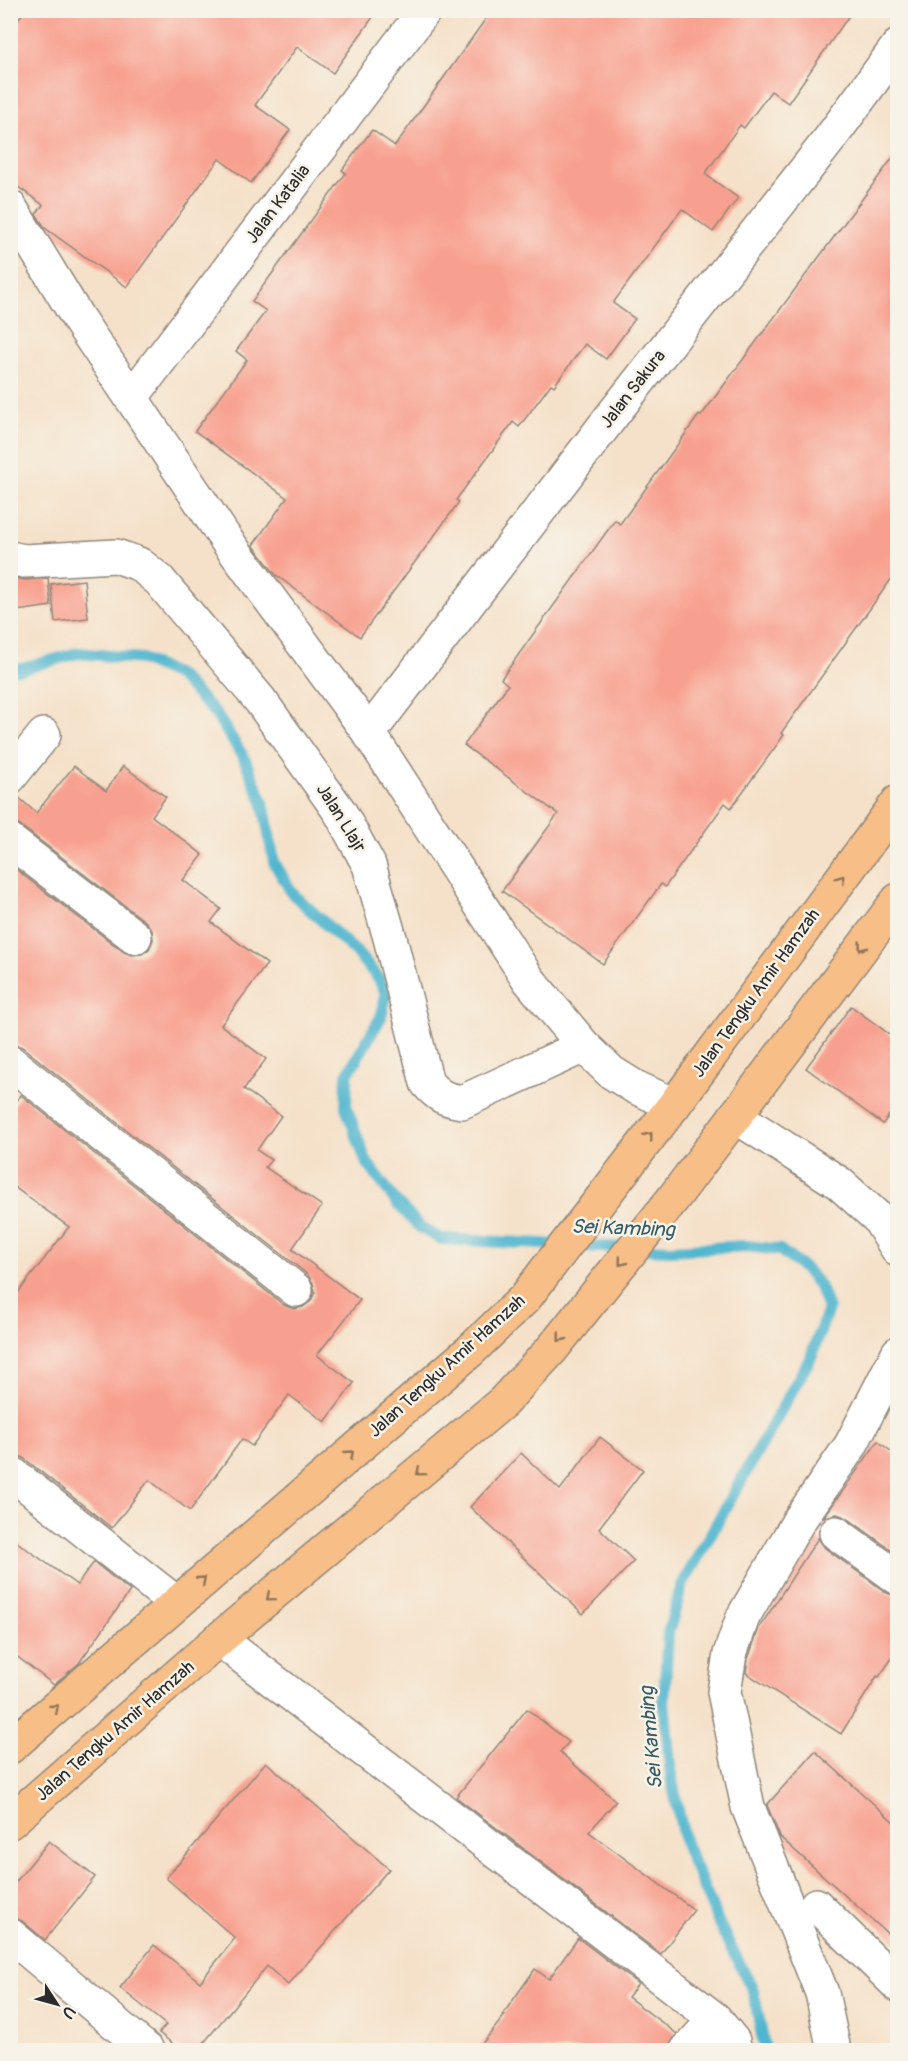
<svg xmlns="http://www.w3.org/2000/svg" width="908" height="2061" viewBox="0 0 908 2061" font-family="Pangolin,sans-serif">
<rect width="100%" height="100%" fill="#f7f3e8"/>
<filter id="ink" filterUnits="userSpaceOnUse"><feTurbulence type="fractalNoise" baseFrequency=".0167" numOctaves="2"/><feDisplacementMap in="SourceGraphic" scale="12" xChannelSelector="R" yChannelSelector="G"/><feConvolveMatrix kernelMatrix="1 2 1 2 8 2 1 2 1" color-interpolation-filters="sRGB"/></filter>
<filter id="wash" filterUnits="userSpaceOnUse"><feTurbulence type="fractalNoise" baseFrequency=".008" numOctaves="4" result="noise"/><feDisplacementMap in="SourceGraphic" scale="24" xChannelSelector="R" yChannelSelector="G"/><feGaussianBlur stdDeviation="1.35" result="paint"/><feColorMatrix in="noise" values="0 0 0 0 0 0 0 0 0 0 0 0 0 0 0 0 0 1.4 0 .05"/><feComposite in="paint" operator="in"/></filter>
<g filter="url(#wash)">
<rect width="100%" height="100%" fill="#f5e1c9"/>
<g fill="none" stroke-linecap="round" stroke-linejoin="round">
<path stroke="#50b6cf" stroke-width="12" d="M10,670L22,669L78,653L142,659L179,676L216,714L244,758L263,802L274,862L292,893L356,952L379,979L386,994L381,1017L347,1075L346,1107L366,1161L397,1203L421,1228L441,1239L669,1250L747,1246L780,1250L806,1270L820,1287L828,1309L811,1357L682,1585L668,1633L664,1702L671,1776L685,1843L720,1926L753,1990L765,2050"/>
</g>
<g id="blocks">
<g fill="#f8a08f">
<path d="M25,10H378L333,73L297,47L255,105L290,130L251,183L219,159L127,287L45,228L36,214L43,205L10,181V30Z"/>
<path d="M492,10H853L788,103L771,91L744,128L740,125L705,174L738,198L713,232L682,209L613,303L635,319L606,359L585,344L554,386L551,384L519,427L513,422L456,500L459,502L360,637L276,575L253,545L287,498L195,431L247,360L236,351L266,311L252,301L346,173L342,170L372,130L395,146Z"/>
<path d="M897,152V571L781,733L784,735L731,808L725,803L665,887L661,884L603,964L502,891L558,814L464,745L508,685L501,679L615,520L620,524L699,415L701,416Z"/>
<path d="M10,577L25,580L48,578L51,606L10,612Z"/>
<path d="M84,580L88,618L55,622L51,584Z"/>
<path d="M74,766L106,791L123,766L166,797L152,816L203,855L183,880L221,909L211,922L267,964L221,1025L266,1059L244,1089L281,1116L257,1150L271,1160L265,1167L322,1206L292,1249L360,1300L317,1355L354,1383L325,1422L289,1395L252,1446L242,1439L190,1511L149,1480L112,1528L22,1457L10,1454V1303L69,1227L10,1184V1110L21,1095L284,1305L294,1309L303,1307L311,1301L315,1292L313,1283L308,1275L22,1047L10,1043V865L124,952L132,955L142,954L149,949L153,940L152,930L146,922L21,826L10,823V795H16L36,813Z"/>
<path d="M851,1006L897,1040V1104L883,1124L806,1068Z"/>
<path d="M600,1437L643,1470L599,1528L634,1561L583,1614L470,1507L521,1453L560,1490Z"/>
<path d="M878,1441L897,1456V1554L847,1518L837,1514L824,1517Z"/>
<path d="M10,1537L77,1585L94,1562L130,1591L79,1663L54,1685L10,1651Z"/>
<path d="M818,1538L825,1548L887,1593L897,1596V1651L879,1677L877,1676L841,1734L746,1673L748,1659L759,1628Z"/>
<path d="M527,1709L569,1742L560,1752L616,1801L589,1832L694,1910L661,1954L456,1797Z"/>
<path d="M815,1751L897,1825V1942L780,1837L767,1805Z"/>
<path d="M266,1762L389,1869L288,1985L267,1966L198,2050H181L159,2033L166,2025L120,1988L154,1945L200,1982L235,1938L166,1878Z"/>
<path d="M49,1841L95,1877L45,1940L22,1921L10,1917V1889Z"/>
<path d="M578,1938L638,1984L628,1997L677,2034L669,2046V2050H477L505,2015L503,2014L535,1969L549,1979Z"/>
</g>
</g>
</g>
<g filter="url(#ink)">
<use href="#blocks" fill-opacity="0" stroke="#90867a" stroke-width="1.5"/>
<g fill="none" stroke-linecap="round" stroke-linejoin="round">
<g stroke="#90867a" stroke-width="36">
<g id="street">
<path d="M10,207L79,320L227,541L369,733L529,980L584,1046L611,1072L635,1087L674,1105"/>
<path d="M132,397L425,10"/>
<path d="M10,558L24,561L116,556L139,564L159,580L260,700L340,812L369,865L390,938L427,1083C439,1097 445,1099 462,1102L584,1046"/>
<path d="M369,733L614,413L829,140L898,46"/>
<path d="M10,777L44,735"/>
<path d="M10,841L135,937"/>
<path d="M10,1062L296,1290"/>
<path d="M735,1116L839,1183L878,1218L898,1250"/>
<path d="M10,1472L176,1603"/>
<path d="M836,1533L898,1578"/>
<path d="M219,1639L715,2019"/>
<path d="M816,1905L898,1985"/>
<path d="M10,1935L147,2050"/>
<path d="M687,2050L715,2019L733,2041L735,2050"/>
<path d="M834,2050L822,1993L748,1807L724,1692L730,1654L743,1617L798,1522L851,1445L898,1353"/>
</g>
</g>
<g stroke="#90867a" stroke-width="36">
<g id="primary">
<path d="M10,1747L470,1351L525,1298L547,1269L674,1105L898,802"/>
<path d="M10,1822L219,1639L503,1402L552,1349L672,1200L898,900"/>
</g>
</g>
<use href="#street" stroke="#fff" stroke-width="33"/>
<use href="#primary" stroke="#f7be87" stroke-width="33"/>
</g>
<defs><path id="oneway-chevron" d="M-2-3.5L2.5 0L-2 3.5" fill="none" stroke-width="1.6" stroke-linecap="round" stroke-linejoin="round" transform="scale(1.5)"/></defs>
<g stroke="#917459">
<use href="#oneway-chevron" transform="translate(841 879) rotate(-54)"/>
<use href="#oneway-chevron" transform="translate(862 947) rotate(127)"/>
<use href="#oneway-chevron" transform="translate(649 1136) rotate(-51)"/>
<use href="#oneway-chevron" transform="translate(622 1262) rotate(129)"/>
<use href="#oneway-chevron" transform="translate(561 1338) rotate(129)"/>
<use href="#oneway-chevron" transform="translate(350 1454) rotate(-41)"/>
<use href="#oneway-chevron" transform="translate(420 1472) rotate(140)"/>
<use href="#oneway-chevron" transform="translate(202 1580) rotate(-41)"/>
<use href="#oneway-chevron" transform="translate(270 1597) rotate(140)"/>
<use href="#oneway-chevron" transform="translate(55 1708) rotate(-41)"/>
</g>
</g>
<g text-anchor="middle" dominant-baseline="central" stroke-width="5" stroke-linejoin="round" paint-order="stroke">
<g font-size="18" fill="#2b2b2b" stroke="#f7f3e8">
<text transform="translate(278 204) rotate(-53)">Jalan Katalia</text>
<text transform="translate(633 389) rotate(-52)">Jalan Sakura</text>
<text transform="translate(341 818) rotate(58)">Jalan Llajr</text>
<text transform="translate(756 993) rotate(-54)">Jalan Tengku Amir Hamzah</text>
<text transform="translate(447 1366) rotate(-42)">Jalan Tengku Amir Hamzah</text>
<text transform="translate(115 1731) rotate(-41)">Jalan Tengku Amir Hamzah</text>
</g>
<g font-size="20" font-style="italic" fill="#385c64" stroke="#f7f3e8">
<text transform="translate(623 1228) rotate(2)">Sei Kambing</text>
<text transform="translate(651 1738) rotate(-95)">Sei Kambing</text>
</g>
</g>
<rect width="908" height="2061" fill="none" stroke="#f7f3e8" stroke-width="36"/>
<g transform="translate(57 2004) rotate(126)" stroke="#f7f3e8" stroke-width="4.5" paint-order="stroke">
<path d="M0-4.5L10 22L0 15L-10 22Z" fill="#2b2b2b"/>
<text y="-9" font-size="16" font-weight="bold" text-anchor="middle" fill="#2b2b2b">U</text>
</g>
</svg>
